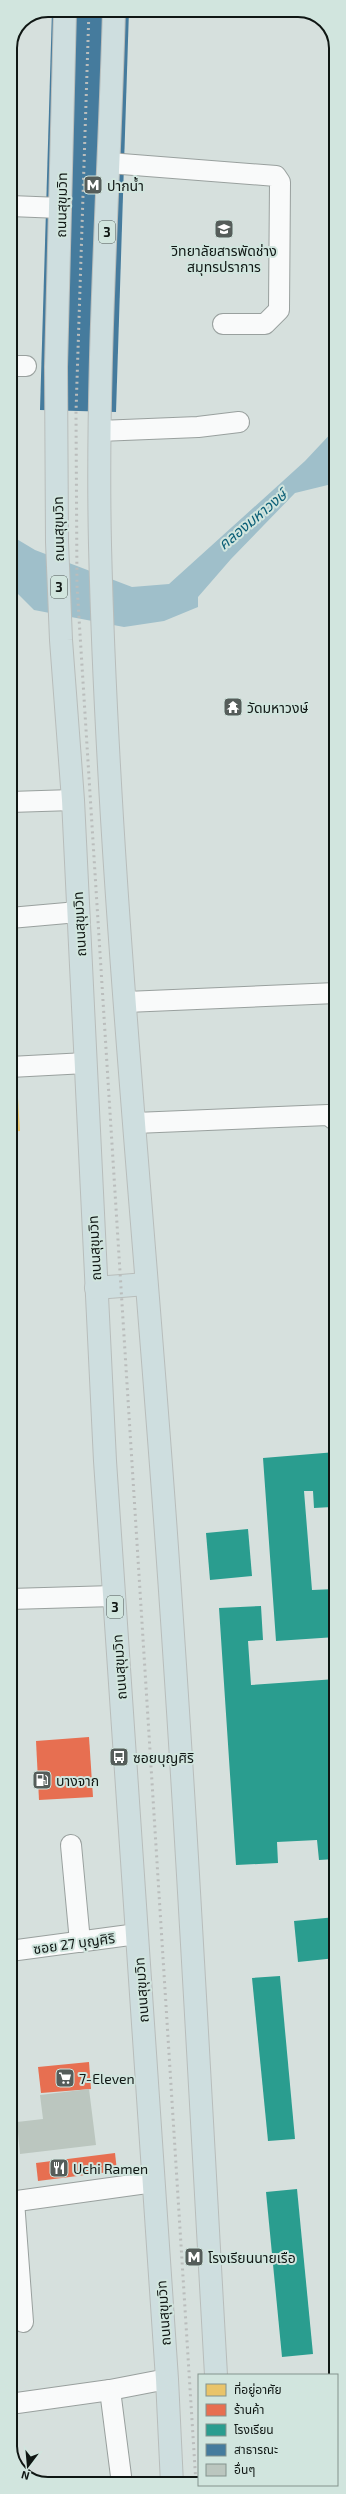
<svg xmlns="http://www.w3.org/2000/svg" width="346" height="2494" viewBox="0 0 346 2494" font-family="'Exo 2','Noto Sans Thai',sans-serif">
<rect width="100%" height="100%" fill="#d6e0dd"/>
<path fill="#9fbfca" d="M336,428V483L295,493L231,559L198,597V607L164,621L124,627L34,610L17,593L10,590V535L35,550L132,587L169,584L305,461Z"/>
<path fill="#e9c46a" d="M17,1082L20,1131L10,1132V1083Z"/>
<g fill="#e76f51">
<path d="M89,1737L93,1797L39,1800L36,1741Z"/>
<path d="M89,2062L91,2089L41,2093L38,2067Z"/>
<path d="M115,2153L117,2171L38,2181L36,2163Z"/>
</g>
<g fill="#2a9d8f">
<path d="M336,1452V1487L330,1488L332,1507L314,1508L313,1491H304L312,1590L336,1589V1637L276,1641L263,1458Z"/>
<path d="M248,1529L252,1576L210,1580L206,1533Z"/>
<path d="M261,1606L263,1640L248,1641L251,1685L336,1679V1859L319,1860L317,1840L277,1842L278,1863L236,1865L219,1608Z"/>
<path d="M336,1917V1958L298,1962L294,1921Z"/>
<path d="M280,1976L295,2139L268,2141L252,1978Z"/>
<path d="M297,2189L313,2354L282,2357L266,2192Z"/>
</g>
<path fill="#457b9d" d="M52,10H129L116,412L40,410Z"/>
<path fill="#bbc6bf" d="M89,2089L96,2145L20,2154L17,2122L43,2119L40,2095Z"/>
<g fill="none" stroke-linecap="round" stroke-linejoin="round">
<g stroke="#99a09e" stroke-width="22">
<g id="street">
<path d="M109,163L276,176L280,182L279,310L265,324H223"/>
<path d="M10,206L61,208"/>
<path d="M10,366H26"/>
<path d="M99,431L198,427L239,422"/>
<path d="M10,802L73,800"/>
<path d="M10,918L78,912"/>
<path d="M126,1002L336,993"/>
<path d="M10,1067L86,1063"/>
<path d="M135,1123L328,1115L336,1121"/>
<path d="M10,1599L114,1596"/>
<path d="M71,1845L80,1942"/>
<path d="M10,1951L137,1934"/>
<path d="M14,2201L23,2322"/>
<path d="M10,2202L154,2182"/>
<path d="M110,2390L122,2484"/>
<path d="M10,2404L110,2390L167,2379"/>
</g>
</g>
<g stroke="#b8bdbb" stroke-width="24">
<g id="highway">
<path d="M65,10L56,367L57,542L61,640L73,800L105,1461L167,2379L172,2484"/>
<path d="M114,10C109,188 96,367 100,545C107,835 135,1124 157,1413C182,1733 198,2054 216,2375"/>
<path d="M96,1288L146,1284"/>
</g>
</g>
<use href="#street" stroke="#f9fafa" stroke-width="20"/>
<use href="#highway" stroke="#cededf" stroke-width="22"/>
<path stroke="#babdbc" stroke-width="3" stroke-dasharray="2 4" stroke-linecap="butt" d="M89,10L76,412L77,586L196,2484"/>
</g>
<defs>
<g id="metro-square" transform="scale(1)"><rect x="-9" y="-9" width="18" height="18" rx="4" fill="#555d5a" stroke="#d1e5de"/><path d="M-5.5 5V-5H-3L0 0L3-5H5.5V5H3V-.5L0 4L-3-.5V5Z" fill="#fff"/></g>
<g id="university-square" transform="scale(1)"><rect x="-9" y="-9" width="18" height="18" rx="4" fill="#555d5a" stroke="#d1e5de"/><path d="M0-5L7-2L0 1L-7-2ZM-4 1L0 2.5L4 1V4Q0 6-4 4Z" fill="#fff"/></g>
<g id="temple-square" transform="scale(1)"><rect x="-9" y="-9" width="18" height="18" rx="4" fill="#555d5a" stroke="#d1e5de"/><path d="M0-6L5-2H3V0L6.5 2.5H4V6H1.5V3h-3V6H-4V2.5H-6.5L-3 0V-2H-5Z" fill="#fff"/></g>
<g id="bus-square" transform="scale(1)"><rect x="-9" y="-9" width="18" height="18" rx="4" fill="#555d5a" stroke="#d1e5de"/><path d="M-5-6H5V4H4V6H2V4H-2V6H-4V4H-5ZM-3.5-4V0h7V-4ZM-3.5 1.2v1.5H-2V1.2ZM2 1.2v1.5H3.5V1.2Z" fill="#fff"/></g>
<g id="fuel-square" transform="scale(1)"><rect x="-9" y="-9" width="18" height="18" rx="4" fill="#555d5a" stroke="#d1e5de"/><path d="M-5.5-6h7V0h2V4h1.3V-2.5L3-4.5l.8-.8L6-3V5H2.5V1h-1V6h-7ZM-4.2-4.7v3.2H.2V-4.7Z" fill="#fff"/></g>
<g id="supermarket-square" transform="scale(1)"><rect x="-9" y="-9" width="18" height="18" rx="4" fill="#555d5a" stroke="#d1e5de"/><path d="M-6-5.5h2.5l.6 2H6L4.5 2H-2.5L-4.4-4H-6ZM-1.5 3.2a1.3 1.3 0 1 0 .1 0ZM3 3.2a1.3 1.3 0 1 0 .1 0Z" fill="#fff"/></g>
<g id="restaurant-square" transform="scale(1)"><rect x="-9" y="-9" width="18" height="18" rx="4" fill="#555d5a" stroke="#d1e5de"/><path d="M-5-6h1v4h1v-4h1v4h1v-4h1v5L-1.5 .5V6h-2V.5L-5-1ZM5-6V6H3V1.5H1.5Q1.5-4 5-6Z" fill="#fff"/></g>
</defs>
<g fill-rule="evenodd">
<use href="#metro-square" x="93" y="185"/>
<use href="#university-square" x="224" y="229"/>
<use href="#temple-square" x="233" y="707"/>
<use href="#bus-square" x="119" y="1757"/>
<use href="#fuel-square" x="42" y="1780"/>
<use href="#supermarket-square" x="65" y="2078"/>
<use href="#restaurant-square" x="59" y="2168"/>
<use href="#metro-square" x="194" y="2257"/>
</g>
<g text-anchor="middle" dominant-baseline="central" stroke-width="4" stroke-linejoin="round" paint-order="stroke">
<g fill="#d1e5de" stroke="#4a5551" stroke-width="1">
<rect x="99" y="221" width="16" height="22" rx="3"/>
<rect x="51" y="576" width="16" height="22" rx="3"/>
<rect x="107" y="1596" width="16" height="22" rx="3"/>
</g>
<g font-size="13" font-weight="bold" fill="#101714">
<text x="107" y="232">3</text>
<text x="59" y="587">3</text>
<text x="115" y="1607">3</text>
</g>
<g font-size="14" fill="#101714" stroke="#d1e5de" text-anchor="start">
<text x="107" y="185">ปากน้ำ</text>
<text x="224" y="250" text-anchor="middle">วิทยาลัยสารพัดช่าง<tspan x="224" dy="16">สมุทรปราการ</tspan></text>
<text x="247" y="707">วัดมหาวงษ์</text>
<text x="133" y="1757">ซอยบุญศิริ</text>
<text x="56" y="1780">บางจาก</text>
<text x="79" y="2078">7-Eleven</text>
<text x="73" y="2168">Uchi Ramen</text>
<text x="208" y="2257">โรงเรียนนายเรือ</text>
</g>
<g font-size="14" fill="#101714" stroke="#d1e5de">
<text transform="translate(61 205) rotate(-89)">ถนนสุขุมวิท</text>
<text transform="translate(58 529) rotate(-91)">ถนนสุขุมวิท</text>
<text transform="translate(79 924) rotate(-93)">ถนนสุขุมวิท</text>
<text transform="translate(94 1248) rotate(-93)">ถนนสุขุมวิท</text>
<text transform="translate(119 1667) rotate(-94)">ถนนสุขุมวิท</text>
<text transform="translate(74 1943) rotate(-8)">ซอย 27 บุญศิริ</text>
<text transform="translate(141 1990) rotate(-94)">ถนนสุขุมวิท</text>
<text transform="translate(163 2313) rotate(-94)">ถนนสุขุมวิท</text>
</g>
<g font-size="15" font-style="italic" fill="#0a5e76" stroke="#d1e5de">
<text transform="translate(252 519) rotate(-40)">คลองมหาวงษ์</text>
</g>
</g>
<path d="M0 0H346V2494H0ZM48 17H298A31 31 0 0 1 329 48V2446A31 31 0 0 1 298 2477H48A31 31 0 0 1 17 2446V48A31 31 0 0 1 48 17Z" fill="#d1e5de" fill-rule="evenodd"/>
<path fill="none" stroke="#101714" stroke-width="2" d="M48 17H298A31 31 0 0 1 329 48V2446A31 31 0 0 1 298 2477H48A31 31 0 0 1 17 2446V48A31 31 0 0 1 48 17Z"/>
<rect x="198" y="2374" width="140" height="112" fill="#d1e5de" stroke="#84938d"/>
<rect x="206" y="2384" width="20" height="12" fill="#e9c46a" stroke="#84938d"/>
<text x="234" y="2394" font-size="12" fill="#101714">ที่อยู่อาศัย</text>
<rect x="206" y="2404" width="20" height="12" fill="#e76f51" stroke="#84938d"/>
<text x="234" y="2414" font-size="12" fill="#101714">ร้านค้า</text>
<rect x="206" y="2424" width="20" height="12" fill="#2a9d8f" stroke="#84938d"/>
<text x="234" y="2434" font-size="12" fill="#101714">โรงเรียน</text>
<rect x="206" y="2444" width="20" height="12" fill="#457b9d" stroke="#84938d"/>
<text x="234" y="2454" font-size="12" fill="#101714">สาธารณะ</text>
<rect x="206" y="2464" width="20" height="12" fill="#bbc6bf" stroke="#84938d"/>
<text x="234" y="2474" font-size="12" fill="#101714">อื่นๆ</text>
<g transform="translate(28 2466) rotate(196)" stroke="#d1e5de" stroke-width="3" paint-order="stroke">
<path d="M0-3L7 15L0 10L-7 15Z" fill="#101714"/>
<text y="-6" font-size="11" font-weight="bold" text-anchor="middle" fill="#101714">N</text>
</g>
</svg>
